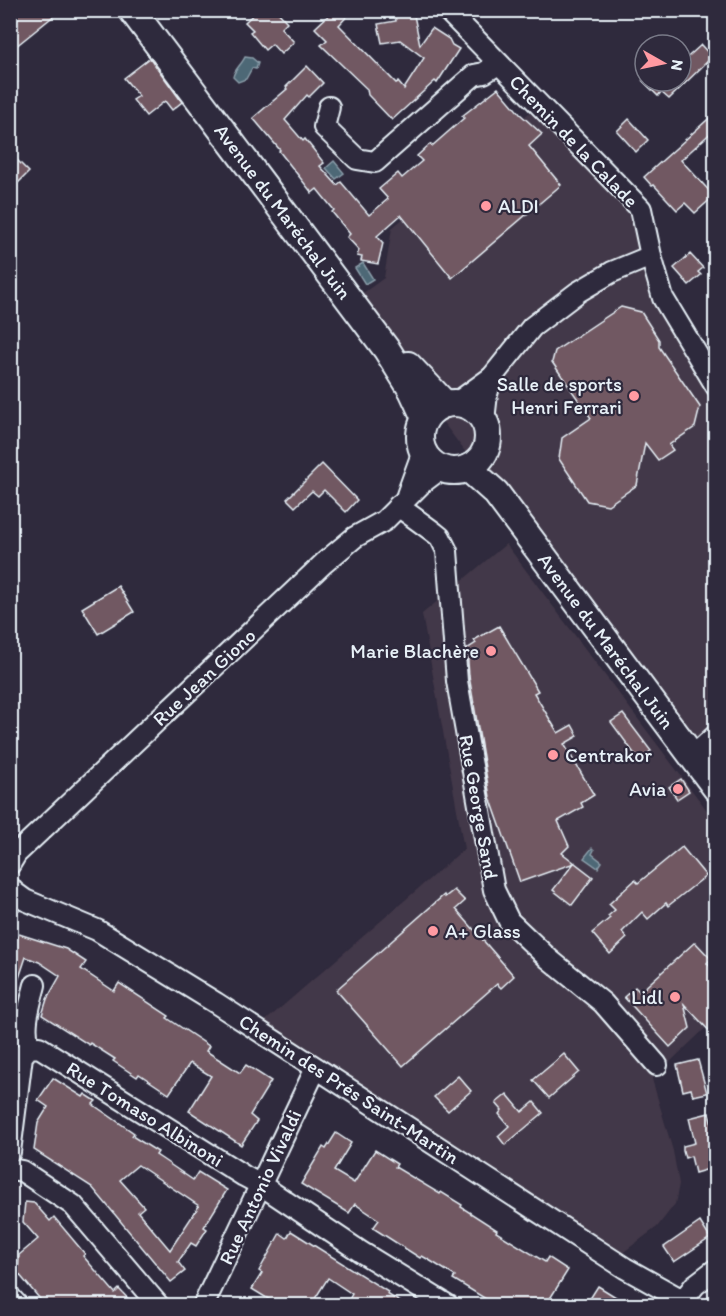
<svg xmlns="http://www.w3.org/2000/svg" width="726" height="1316" viewBox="0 0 726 1316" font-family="Itim,sans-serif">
<rect width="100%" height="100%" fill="#2f2a3d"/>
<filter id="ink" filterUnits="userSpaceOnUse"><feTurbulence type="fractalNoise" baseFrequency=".0167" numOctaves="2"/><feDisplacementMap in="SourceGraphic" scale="12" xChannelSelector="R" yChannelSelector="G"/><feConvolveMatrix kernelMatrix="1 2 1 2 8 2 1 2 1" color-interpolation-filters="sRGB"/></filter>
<g filter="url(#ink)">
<g fill="#433848">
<path d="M535,108L633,208L715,393V719L687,747L352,301L384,278L392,228Z"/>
<path d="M506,544L715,821V1019L652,1079L673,1151L679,1184L675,1204L657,1227L621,1254L255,1030L464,849L422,614Z"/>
</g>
<g fill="#4d6776" stroke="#8b9eaa" stroke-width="1.5">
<path d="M245,57L252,58L258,63L256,69L252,68L246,79L238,82L233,77C234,70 242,64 245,57Z"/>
<path d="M334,161L344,173L336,179L326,168Z"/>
<path d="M363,263L373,279L365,284L355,268Z"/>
<path d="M592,848L594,850L592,854L602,862L598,868L584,858Z"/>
</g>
<g fill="#715962" stroke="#e8f1f8" stroke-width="1.5" fill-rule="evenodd">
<path d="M10,10H61L10,51Z"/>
<path d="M258,10H276L287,22L281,28L294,42L281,54L272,44L265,50L250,32L253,30L245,22Z"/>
<path d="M334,10H353L339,25L396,83L398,82L404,89L424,58L400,40L382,43L378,24L396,21L394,10H413L420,45L432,28L449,39L452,45L459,49L437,83L435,81L392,120L368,95L367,89L321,45L327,40L315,28Z"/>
<path d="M701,45L712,57L669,99L661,92L658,96L643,81H681V63Z"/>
<path d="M150,58L182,102L172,110L165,101L146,116L133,100L139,96L124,78Z"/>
<path d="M307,66L323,83L309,97L307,95L285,120L303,141L305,139L324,163L320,166L337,185L341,182L369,215L388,199L379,189L398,173L402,178L422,161L417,156L430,144L432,146L464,118L462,116L498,88L520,114L542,134L529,146L561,185L452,278L401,215L377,236L383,243L378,264L361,261L362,257L357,256L359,250L347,237L350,234L332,212L334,210L317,189L312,193L279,151L280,150L253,118L287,89L286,87Z"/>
<path d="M716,112V128L681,160L714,196L695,213L685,203L677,210L654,185L652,186L644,177Z"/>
<path d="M629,119L648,140L636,152L617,131Z"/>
<path d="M10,153L29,172L10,191Z"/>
<path d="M690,254L703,268L698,272L701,275L689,285L674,268Z"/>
<path d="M621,307L641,312L659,340V347L700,407L695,427L669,445L673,450L658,460L645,443L637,485L608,505L587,501L559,459L562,438L591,418L552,362L555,351Z"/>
<path d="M322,464L357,500L346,512L324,490L318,496L312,491L295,507L287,499Z"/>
<path d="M118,586L134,612L98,634L82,608Z"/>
<path d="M499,626L538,691L534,693L558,733L572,725L578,736L564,744L594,795L581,803L583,807L558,821L569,846L562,853L593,877L572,905L553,890L574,863L520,882L490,797L469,676L467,649L476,643L474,640Z"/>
<path d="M623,714L651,751L639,760L611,722Z"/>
<path d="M681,779L689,791L677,799L669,787Z"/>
<path d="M682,847L706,876L668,906L666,903L648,919L642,912L622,932L627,938L610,954L592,933L610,918L608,916L615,910L609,904L635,880L638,883Z"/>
<path d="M454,890L465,901L456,909L514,976L501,988L497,984L403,1066L336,990L444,895L445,897Z"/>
<path d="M19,934L66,949L86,962L81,969L114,991L119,983L169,1016L167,1018L209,1046L206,1051L240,1073L246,1065L271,1081L250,1115L257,1121L241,1145L189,1111L211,1076L190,1063L169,1094L139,1074L137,1077L113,1061L115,1059L90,1043L89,1045L42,1015L47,999L60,976L39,962L26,957L13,996H10V957Z"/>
<path d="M695,942L711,959L707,963L716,973V1038L684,1004L690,1028L670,1047L624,997L635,987L640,992Z"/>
<path d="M564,1054L579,1072L549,1098L533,1080Z"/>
<path d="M698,1060L707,1093L693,1096L691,1089L683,1091L677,1065Z"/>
<path d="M458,1076L471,1091L448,1111L434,1097Z"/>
<path d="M53,1078L83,1097L85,1094L96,1101L93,1104L95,1106L134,1133L132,1136L158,1152L156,1155L162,1159L193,1180L198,1172L227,1190L204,1227L207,1229L196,1246L191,1243L178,1262L185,1271L171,1282L92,1187L34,1150L38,1123L48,1107L38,1100ZM138,1165L199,1206L170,1250L138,1212L144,1207L120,1180Z"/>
<path d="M507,1094L522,1112L534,1102L543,1113L505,1145L498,1136L509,1126L499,1114L502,1110L496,1103Z"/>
<path d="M709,1113L716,1139V1167L695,1173L691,1156L685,1158L683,1151V1146L695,1143L689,1118Z"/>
<path d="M336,1133L351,1143L334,1171L354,1183L375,1150L397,1164L395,1167L440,1194L441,1192L462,1205L461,1207L497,1230L496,1232L545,1262L548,1257L568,1270L546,1305H502L495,1302L494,1304L453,1279L455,1276L429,1260L422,1256L420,1258L373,1228L379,1220L355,1204L349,1213L301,1184L323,1147L326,1149Z"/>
<path d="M25,1202L34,1203L50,1221L54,1217L85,1254L83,1256L115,1293L119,1289L134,1305H45L18,1273L19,1255L38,1239L23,1222Z"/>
<path d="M700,1222L710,1238L674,1262L664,1247Z"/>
<path d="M291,1231L388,1292L387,1294L405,1305H346L352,1294L328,1278L311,1305H278L252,1289L262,1273L259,1271L280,1233L287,1238Z"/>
<path d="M598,1286L629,1305H586Z"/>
</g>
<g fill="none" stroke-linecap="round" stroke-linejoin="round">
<g stroke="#e8f1f8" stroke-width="24">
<g id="minor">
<path d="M447,10L641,209L651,256L663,298L716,386"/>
<path d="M329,107L324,127L357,159L375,162L474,75L484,73L498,64"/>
<path d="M456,403L492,377L532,327L578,292L612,272L651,256"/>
<path d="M484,420L487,394L492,377"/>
<path d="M407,495L423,451"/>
<path d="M398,506L435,533L440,537L447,551L457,681L494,890L509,921L549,959L603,1003L657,1065"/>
<path d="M692,757L716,735"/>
<path d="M10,864L16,854L324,563L355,537L384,521L422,483L442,468"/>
<path d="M10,887L14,892L25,900L97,930L216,1003L625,1268L693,1306"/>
<path d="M29,1048C23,1024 29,1009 35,985"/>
<path d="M10,1152L22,1056L29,1048L39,1047L244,1176L261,1185L361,1252L449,1306"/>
<path d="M10,1169L22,1171L73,1205L159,1306"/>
<path d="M10,1297L18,1306"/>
<path d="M684,1299L695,1285L716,1269"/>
<path d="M203,1306L316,1068"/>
</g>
</g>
<g stroke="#e8f1f8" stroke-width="30">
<g id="major">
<path id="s1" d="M132,10L387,350L412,390L425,418"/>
<path d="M408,365L445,404"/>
<circle cx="454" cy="437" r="34"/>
<path id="s2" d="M468,468L496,493L716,788"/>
</g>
</g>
<use href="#minor" stroke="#2f2a3d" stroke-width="20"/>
<use href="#major" stroke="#2f2a3d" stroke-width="26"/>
</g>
</g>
<g fill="#ff9aa2" stroke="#2f2a3d" stroke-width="2">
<circle cx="486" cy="206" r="6"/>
<circle cx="634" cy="396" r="6"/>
<circle cx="491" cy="651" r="6"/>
<circle cx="553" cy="755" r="6"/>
<circle cx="678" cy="789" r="6"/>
<circle cx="433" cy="931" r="6"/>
<circle cx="675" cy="997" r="6"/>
</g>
<g text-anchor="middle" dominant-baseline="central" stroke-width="4.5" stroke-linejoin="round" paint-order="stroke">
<g font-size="20" fill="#e8f1f8" stroke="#2f2a3d">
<text transform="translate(574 141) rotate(46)">Chemin de la Calade</text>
<text stroke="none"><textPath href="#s1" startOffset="252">Avenue du Maréchal Juin</textPath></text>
<text stroke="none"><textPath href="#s2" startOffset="222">Avenue du Maréchal Juin</textPath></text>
<text transform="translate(204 677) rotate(-43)">Rue Jean Giono</text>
<text transform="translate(479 807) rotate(80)">Rue George Sand</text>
<text transform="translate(349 1089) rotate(33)">Chemin des Prés Saint-Martin</text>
<text transform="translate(145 1114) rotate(32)">Rue Tomaso Albinoni</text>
<text transform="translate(260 1187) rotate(-65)">Rue Antonio Vivaldi</text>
</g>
<g font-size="20" fill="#e8f1f8" stroke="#2f2a3d" text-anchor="end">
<text x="498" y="206" text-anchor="start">ALDI</text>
<text x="622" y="384">Salle de sports<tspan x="622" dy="23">Henri Ferrari</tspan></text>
<text x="479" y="651">Marie Blachère</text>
<text x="565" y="755" text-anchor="start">Centrakor</text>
<text x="666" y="789">Avia</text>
<text x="445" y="931" text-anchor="start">A+ Glass</text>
<text x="663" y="997">Lidl</text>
</g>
</g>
<rect width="726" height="1316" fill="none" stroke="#2f2a3d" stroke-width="36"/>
<rect x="18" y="18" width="690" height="1280" fill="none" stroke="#e8f1f8" stroke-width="2" filter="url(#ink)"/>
<g transform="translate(663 63) rotate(99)"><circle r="28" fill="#2f2a3d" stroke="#797a88" stroke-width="1.5"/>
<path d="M0-4.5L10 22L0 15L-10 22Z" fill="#ff9aa2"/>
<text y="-9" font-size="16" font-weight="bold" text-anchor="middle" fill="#e8f1f8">N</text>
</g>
</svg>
